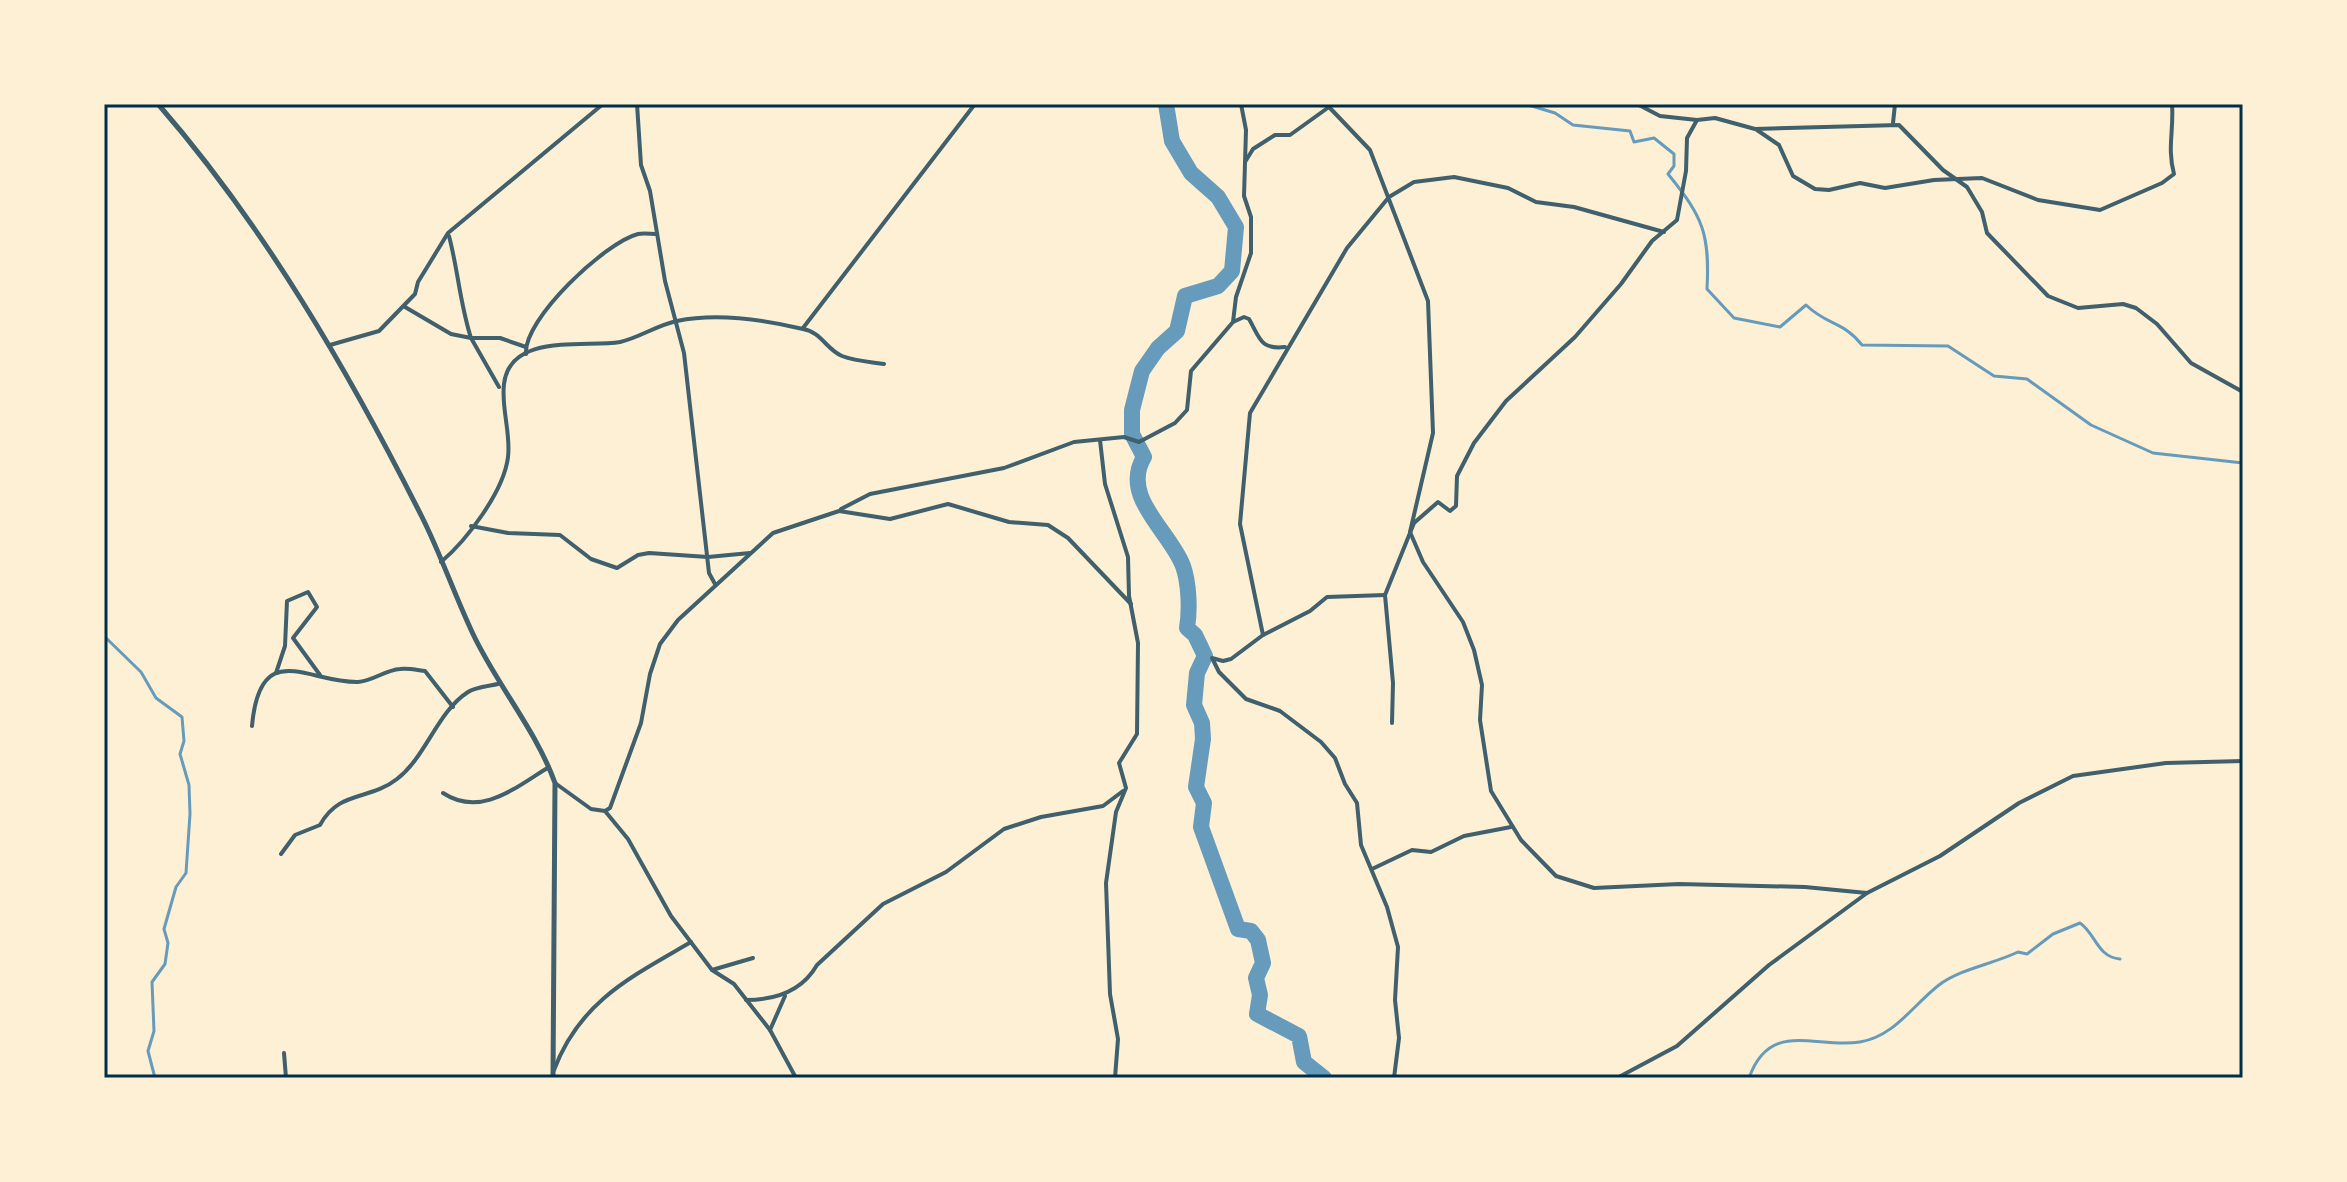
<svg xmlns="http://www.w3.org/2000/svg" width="2347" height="1182" viewBox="0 0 2347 1182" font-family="'DM Sans',sans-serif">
<rect width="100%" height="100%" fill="#fdf0d5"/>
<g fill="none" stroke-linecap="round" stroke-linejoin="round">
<g stroke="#669bbc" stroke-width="3">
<path d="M1525,104L1555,113L1573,125L1630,131L1634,142L1654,138L1674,154V166L1668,174C1703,217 1710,234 1707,289L1734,318L1780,327L1806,305C1828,326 1843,321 1862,345L1948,346L1994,376L2027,379L2091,425L2153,453L2243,463"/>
<path d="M104,636L141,672L156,698L182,717L184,741L180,754L189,785L190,814L186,873L176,887L164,929L168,943L165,964L152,982L154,1031L148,1051L155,1078"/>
<path d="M1749,1078C1770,1019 1815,1049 1860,1042C1895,1036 1913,1005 1939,985C1960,969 1993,964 2018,952L2027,954L2053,934L2080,923C2096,934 2097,957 2120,959"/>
</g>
<path stroke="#669bbc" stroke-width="16" d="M1166,104L1172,141L1191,173L1218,197L1236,227L1232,271L1218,286L1185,296L1177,331L1158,348L1142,371L1132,410V434L1144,457C1120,497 1170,531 1183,566C1189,583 1190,610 1187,628L1195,635L1205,656L1197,673L1194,705L1202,723L1203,739L1196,787L1204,803L1201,827L1238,929L1251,931L1258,940L1263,963L1256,978L1260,995L1257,1014L1299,1036L1304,1062L1324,1078"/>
<g stroke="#3f606c" stroke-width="4">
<path d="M637,104L641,165L650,191L665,281L684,353L709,573L715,584"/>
<path d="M1637,104L1660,116L1697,120"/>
<path d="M1893,123L1895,104"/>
<path d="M1757,130L1779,145L1793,176L1815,189L1829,190L1860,183L1885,188L1934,180L1982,178L2038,200L2100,210L2162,183L2174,174C2167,148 2174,130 2172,104"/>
<path d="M2242,137L2243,136"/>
<path d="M1245,162L1253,149L1275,135H1290L1329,107L1370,150L1428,301L1433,433L1410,532L1423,562L1463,622L1474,650L1482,685L1480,720L1491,791L1521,840L1556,876L1594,888L1679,884L1805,887L1867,893L1940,856L2019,803L2073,776L2166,763L2243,761"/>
<path d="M405,307L451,334L471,338C460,304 458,270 449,236"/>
<path d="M1233,322L1244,317L1249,319C1260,338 1260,350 1285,347"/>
<path d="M803,328L975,104"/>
<path d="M330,345L379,331L415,294L418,282L448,233L603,104"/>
<path d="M526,354C523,319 606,242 638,234C643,233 651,234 657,234"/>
<path d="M499,387L471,338H500L526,347"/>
<path d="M1100,440L1105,484L1128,557L1129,596L1138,643L1137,734L1119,763L1126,788L1116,812L1106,883L1110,994L1118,1039L1115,1078"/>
<path d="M841,509L870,494L1004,468L1074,442L1124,437L1139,442L1175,423L1187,410L1191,371L1233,322L1236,297L1251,253V217L1244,196L1246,130L1241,104"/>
<path d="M471,526L508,533L560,535L591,559L617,568L638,555L649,553L708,557L750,553"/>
<path d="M441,562C467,540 504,491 508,457C511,433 501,408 504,384C510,332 586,348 620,342C639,338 657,325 677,321C716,313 765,320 803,329C821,332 827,350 842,356C855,361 871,362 884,364"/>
<path d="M1385,595L1327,597L1310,611L1263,635L1231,659L1223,661L1212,658L1219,672L1246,699L1280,711L1321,742L1335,758L1345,784L1357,803L1361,845L1387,907L1398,947L1395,1000L1399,1038L1394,1078"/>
<path d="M1263,635L1240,524L1250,413L1347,248L1389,197L1414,182L1454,177L1508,188L1536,202L1574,207L1664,232"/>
<path d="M276,673L285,646L287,601L308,592L317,607L293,638L320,675"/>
<path d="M1392,723L1393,683L1385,595L1414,523L1438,502L1450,511L1456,506L1457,476L1474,443L1506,401L1575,337L1621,284L1652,241L1677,220L1686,171L1687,138L1697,120L1715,118L1755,129L1899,125L1943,170L1967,187L1982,212L1987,233L2048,296L2078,308L2123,304L2136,308L2157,324L2191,363L2243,392"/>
<path d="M252,726C260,637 308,683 358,682C373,681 385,670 400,669C408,668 417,670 425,671L453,707"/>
<path d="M555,783L591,809L605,811L610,808L641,723L650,674L660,644L678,620L773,533L839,511L890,519L948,504L1009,522L1048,525L1068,538L1131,604"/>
<path d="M443,793C481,818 516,787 549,767"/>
<path d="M605,811L628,839L671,916L712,970L734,984L770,1030L796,1078"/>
<path d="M281,854L295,835L320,825C339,790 369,801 397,779C426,757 437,712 468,692C475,687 489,686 498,684"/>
<path d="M1372,869L1412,850L1431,852L1464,836L1511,827"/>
<path d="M712,970L753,958"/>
<path d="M746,1000C775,1000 802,991 817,965L883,904L946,872L1004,829L1041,817L1103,806L1123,791"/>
<path d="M770,1030L785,996"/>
<path d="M284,1053L286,1078"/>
<path d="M554,1070C580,1001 631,977 691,942"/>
<path d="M1617,1078L1677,1046L1769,965L1867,893"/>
</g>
<path stroke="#3f606c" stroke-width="5" d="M158,104C265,227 349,372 422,517C441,555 455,596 473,634C497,685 536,730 555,783L553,1078"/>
</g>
<rect width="2347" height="1182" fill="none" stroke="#fdf0d5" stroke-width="212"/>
<rect x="106" y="106" width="2135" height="970" fill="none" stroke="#003049" stroke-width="3"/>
</svg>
